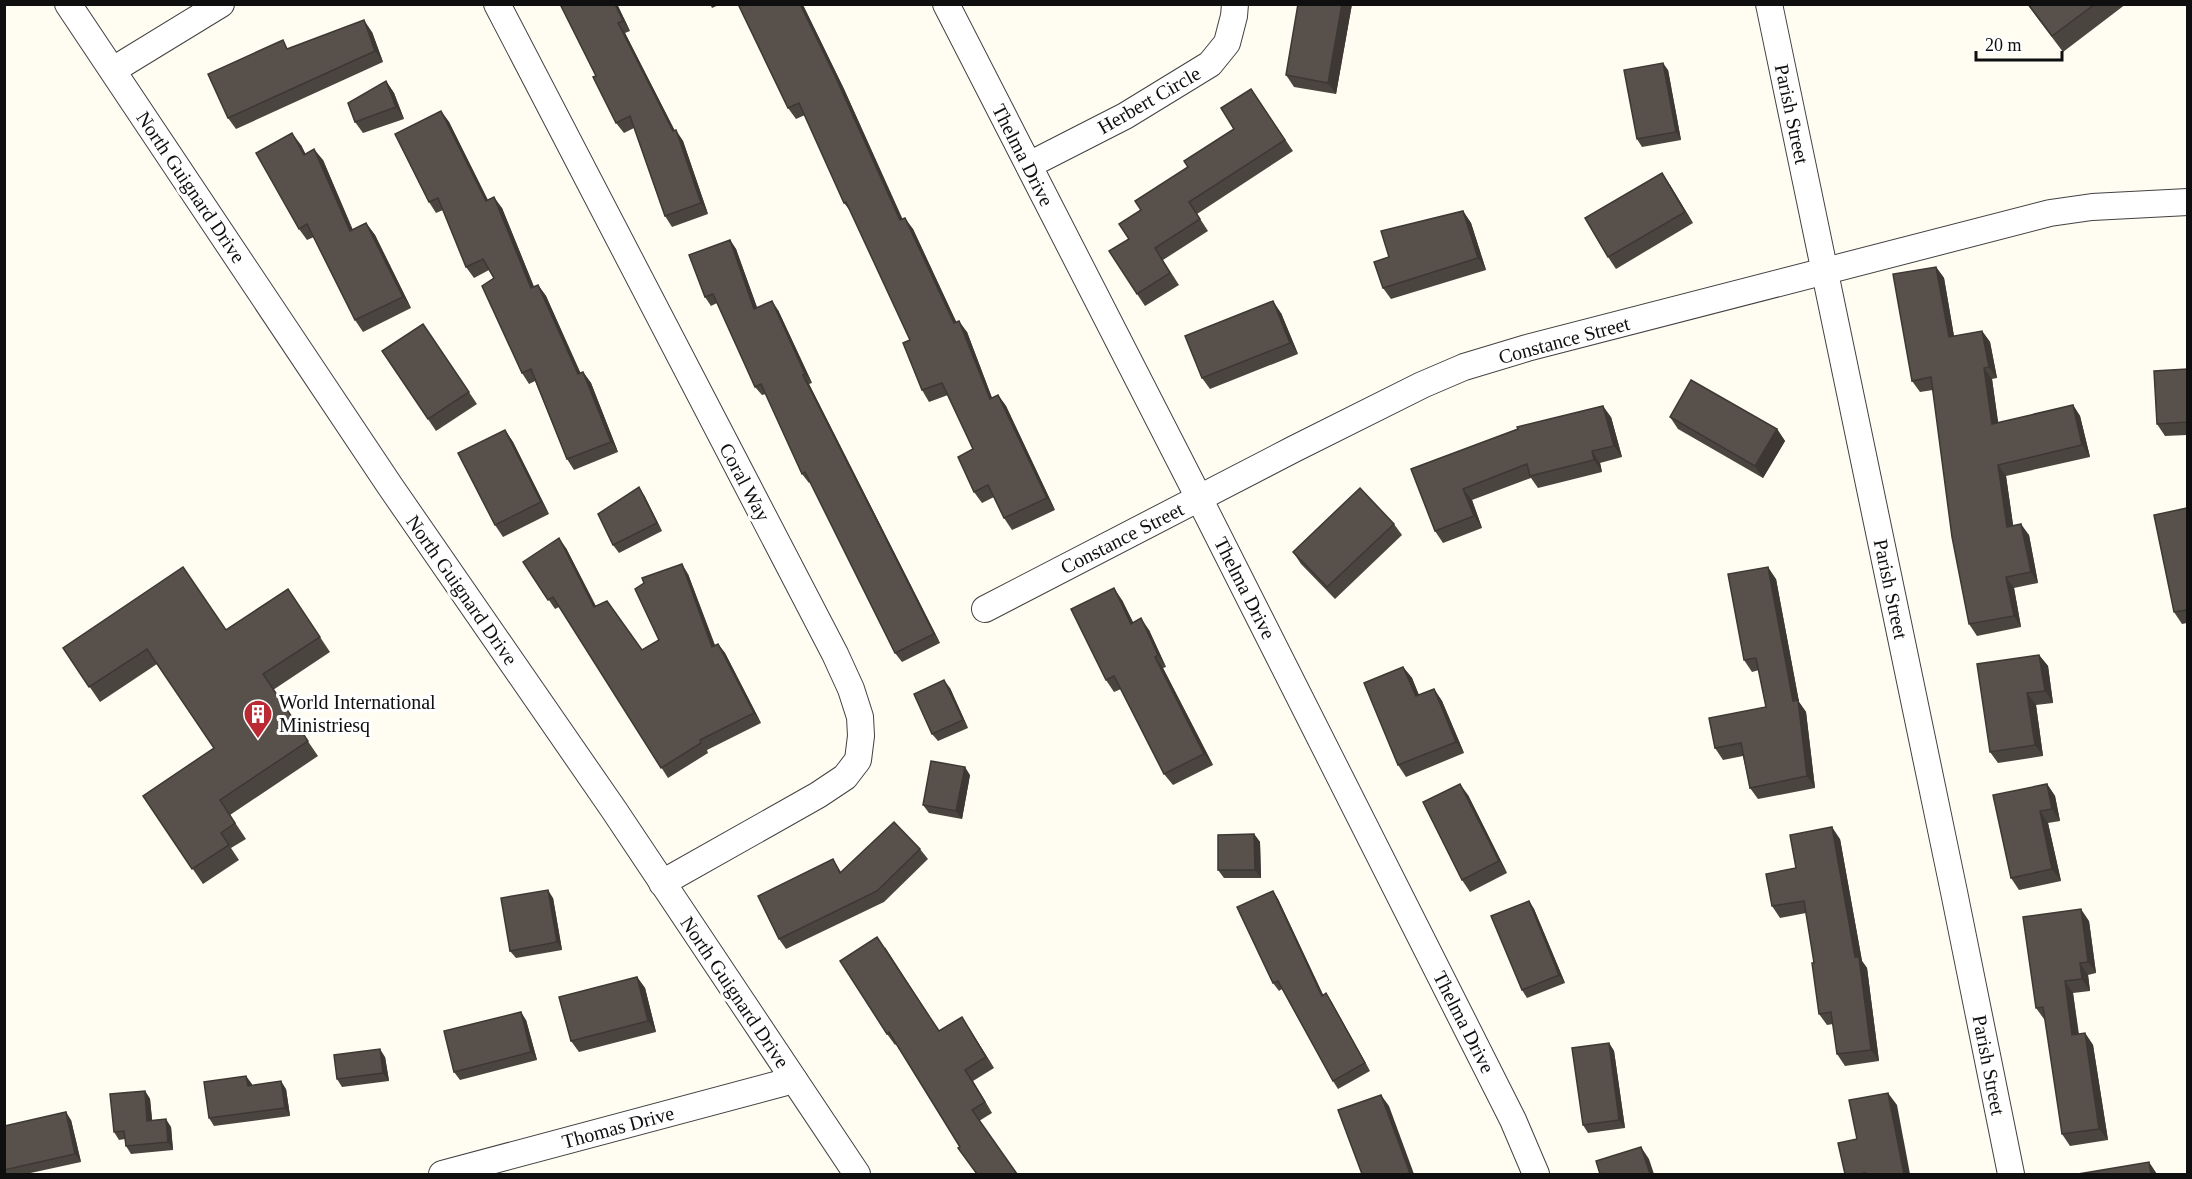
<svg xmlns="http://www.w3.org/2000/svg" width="2192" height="1179" viewBox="0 0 2192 1179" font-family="'Times New Roman',serif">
<rect width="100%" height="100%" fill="#fffcf1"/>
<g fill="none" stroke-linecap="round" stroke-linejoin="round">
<g stroke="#424242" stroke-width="28">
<g id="minor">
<path d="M68,4L390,486L614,810L857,1174"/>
<path d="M497,4L835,654L851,689L860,717L861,736L858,760L845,777L818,795L662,883"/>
<path d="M946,4L1199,498L1513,1120L1536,1174"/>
<path d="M1769,4L1954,892L2011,1174"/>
<path d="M113,70L221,4"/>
<path d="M1029,165L1125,116L1210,64L1227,43L1234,16L1235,4"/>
<path d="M985,609L1294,449L1422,385L1464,367L1527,348L2050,213L2092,207L2188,202"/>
<path d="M442,1174L794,1080"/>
</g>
</g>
<use href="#minor" stroke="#fff" stroke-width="26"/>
</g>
<g fill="#4b4540">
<path d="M560,4H617L630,31L625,33L675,131L683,141L708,214L672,227L665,216L634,128L624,133L616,123L596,76Z"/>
<path d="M710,4H721L712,8Z"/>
<path d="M738,4H802L804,7L844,89L902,219L913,229L956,322L967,332L992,398L998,395L1006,406L1055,510L1012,530L1004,518L994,497L982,503L974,492L973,449L948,395L929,402L922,390L910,340L851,212L844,203L805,115L796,119L788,108Z"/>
<path d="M1298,4H1352L1336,94L1294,87L1286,75Z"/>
<path d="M2027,4H2126L2063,52Z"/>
<path d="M372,32L383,62L236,129L228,118L289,48Z"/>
<path d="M1668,70L1681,140L1642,147L1637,139Z"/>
<path d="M386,81L394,93L404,119L363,133L355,122Z"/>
<path d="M1251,89L1293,151L1197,214L1208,231L1163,260L1179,285L1145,306L1137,294L1129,239L1141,210L1188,167L1234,129Z"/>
<path d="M441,111L449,122L488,200L502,208L534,287L538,285L546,296L580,373L583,372L591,383L618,452L574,470L567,459L535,381L529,384L522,373L494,278L489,270L474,278L466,267L443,210L436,213L429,202Z"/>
<path d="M301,145L305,154L323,160L353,230L366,223L375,235L411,308L363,332L355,320L314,237L307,240L299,229Z"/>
<path d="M1670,185L1693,223L1616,269L1608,257Z"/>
<path d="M1463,211L1471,223L1486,270L1391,299L1383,288L1389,257Z"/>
<path d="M730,240L736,249L757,308L778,310L812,383L809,384L940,643L902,662L895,653L810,482L809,483L802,474L766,394L762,395L755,387L717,303L711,306L705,297Z"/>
<path d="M1936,267L1944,278L1954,336L1982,331L1990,342L1997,378L1992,379L1998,423L2073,405L2080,416L2090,457L2006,476L2013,525L2029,535L2038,583L2014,588L2021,627L1977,636L1969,624L1933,390L1920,392L1912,381Z"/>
<path d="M1281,313L1298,354L1210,389L1202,378Z"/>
<path d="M423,324L477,404L436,431L382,351Z"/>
<path d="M2187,369V435L2165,436L2157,424Z"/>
<path d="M1611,417L1622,457L1600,463L1602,472L1538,488L1531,478L1472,500L1482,528L1443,543L1435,531L1411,469Z"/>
<path d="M1670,417L1777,429L1785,441L1763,478L1678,429Z"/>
<path d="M505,430L513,442L549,514L503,537L495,525Z"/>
<path d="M644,495L662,531L619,553L613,545Z"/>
<path d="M2187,508V623L2182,624L2174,612Z"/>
<path d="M1394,524L1402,535L1335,599L1301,564L1293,552Z"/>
<path d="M566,548L596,606L642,650L659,640L688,574L715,645L718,644L725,653L761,723L707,750L708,753L668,778L559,607L555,609L523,562Z"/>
<path d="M1776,579L1799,702L1806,712L1815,788L1758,799L1750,788L1743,756L1723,760L1715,748L1766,707L1759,670L1752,672L1744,660Z"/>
<path d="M288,589L330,652L273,690L318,756L230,815L246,839L231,848L239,860L203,884L143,796L214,748L157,664L100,702L63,648L226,630Z"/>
<path d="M1122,600L1133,622L1149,630L1166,667L1163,668L1213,765L1173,785L1164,774L1121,689L1114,692L1106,680Z"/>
<path d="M2039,655L2048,666L2053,703L2036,705L2043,756L1998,763L1990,752Z"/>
<path d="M1403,667L1412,678L1419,695L1434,689L1442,701L1464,753L1406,777L1398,765Z"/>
<path d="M950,688L968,728L938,741L932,734Z"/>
<path d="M970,775L962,819L929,813L923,805Z"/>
<path d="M2047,784L2055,796L2060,821L2048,823L2061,881L2019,890L2011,878Z"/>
<path d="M1468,795L1507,873L1470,892L1462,880Z"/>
<path d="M1254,834L1260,842L1261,878H1224L1218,870Z"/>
<path d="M1840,839L1862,961L1867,968L1879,1061L1845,1066L1837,1054L1833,1024L1827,1025L1819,1014L1814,963L1806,913L1780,918L1772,906Z"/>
<path d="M920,849L928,859L884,902L786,949L779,939L833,859L841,872Z"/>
<path d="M1273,891L1278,899L1323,995L1331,1001L1370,1071L1338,1089L1333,1081L1282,989L1279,991L1273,983Z"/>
<path d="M553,898L562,950L516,958L510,951Z"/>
<path d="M1529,901L1534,909L1565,983L1527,998L1522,990Z"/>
<path d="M2089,921L2096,973L2088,975L2090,991L2073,993L2079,1034L2085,1033L2093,1045L2108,1140L2070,1146L2062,1134L2045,1019H2044L2036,1008Z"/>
<path d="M885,947L939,1031L969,1028L994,1068L973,1081L992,1113L979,1121L960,1147L896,1044L895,1045L887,1034Z"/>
<path d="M637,977L645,988L656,1032L579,1052L571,1041Z"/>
<path d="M526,1020L537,1060L460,1080L454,1072Z"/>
<path d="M1609,1043L1614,1051L1625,1128L1588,1133L1583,1125Z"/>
<path d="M385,1057L389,1081L342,1087L337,1079Z"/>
<path d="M246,1076L252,1086L286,1089L290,1116L214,1126L209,1118Z"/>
<path d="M145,1091L150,1099L152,1120L171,1127L173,1150L131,1154L126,1146L125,1139L119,1140L114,1132Z"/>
<path d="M71,1120L81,1162L26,1174H4V1126Z"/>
</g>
<g fill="#3d3834">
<path d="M615,4H617L630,31L623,21Z"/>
<path d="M800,4H802L804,7L844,89L908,231L900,220Z"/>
<path d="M1342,4H1352L1336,94L1328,83Z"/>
<path d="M364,20L372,32L383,62L375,51Z"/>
<path d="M618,23L625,33L679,139L676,130L683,141L708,214L701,203L673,131Z"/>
<path d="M1663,63L1668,70L1681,140L1676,132Z"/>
<path d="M386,81L394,93L404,119L396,107Z"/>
<path d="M441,111L449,122L493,211L486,201Z"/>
<path d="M292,133L301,145L312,166L304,155Z"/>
<path d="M314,149L323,160L358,243L350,231Z"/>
<path d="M1662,173L1670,185L1693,223L1685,212Z"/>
<path d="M494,197L502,208L539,299L531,288Z"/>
<path d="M1463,211L1471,223L1486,270L1478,258Z"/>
<path d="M905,218L913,229L962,334L954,323Z"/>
<path d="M366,223L375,235L411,308L403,297Z"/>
<path d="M730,240L736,249L761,318L754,309Z"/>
<path d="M1936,267L1944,278L1956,348L1949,337Z"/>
<path d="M538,285L546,296L586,385L578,374Z"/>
<path d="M772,301L778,310L812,383L805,374Z"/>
<path d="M1273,301L1281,313L1298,354L1290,343Z"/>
<path d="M959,321L967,332L997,411L990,399Z"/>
<path d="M1982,331L1990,342L1997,378L1989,367Z"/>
<path d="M1984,368L1992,379L2000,435L1992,424Z"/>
<path d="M583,372L591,383L618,452L611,442Z"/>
<path d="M803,375L809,384L940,643L934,634Z"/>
<path d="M998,395L1006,406L1055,510L1047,498Z"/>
<path d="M2073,405L2080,416L2090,457L2082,445Z"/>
<path d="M1603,406L1611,417L1622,457L1614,446Z"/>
<path d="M1777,429L1785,441L1763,478L1755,466Z"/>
<path d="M505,430L513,442L549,514L541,502Z"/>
<path d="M1592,451L1600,463L1602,472L1594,460Z"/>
<path d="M1998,465L2006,476L2015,538L2007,527Z"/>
<path d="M639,487L644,495L662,531L657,523Z"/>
<path d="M1463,489L1472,500L1482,528L1474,516Z"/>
<path d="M2021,524L2029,535L2038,583L2031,572Z"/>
<path d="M559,538L566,548L601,617L594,607Z"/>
<path d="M682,564L688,574L719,657L712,647Z"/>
<path d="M1768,567L1776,579L1799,702L1806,712L1815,788L1807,776Z"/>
<path d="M2006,577L2014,588L2021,627L2014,616Z"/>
<path d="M1114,588L1122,600L1139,635L1131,624Z"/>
<path d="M1141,618L1149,630L1166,667L1158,655Z"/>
<path d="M718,644L725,653L761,723L754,713Z"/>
<path d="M2039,655L2048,666L2053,703L2045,691Z"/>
<path d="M1155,657L1163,668L1213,765L1204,754Z"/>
<path d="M1403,667L1412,678L1424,708L1416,696Z"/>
<path d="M944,680L950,688L968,728L963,720Z"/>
<path d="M1434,689L1442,701L1464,753L1456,742Z"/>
<path d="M2027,693L2036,705L2043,756L2035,745Z"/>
<path d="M965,767L970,775L962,819L956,811Z"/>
<path d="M1460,784L1468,795L1507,873L1499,861Z"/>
<path d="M2047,784L2055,796L2060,821L2052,809Z"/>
<path d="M2040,811L2048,823L2061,881L2052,869Z"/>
<path d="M1832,827L1840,839L1862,961L1867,968L1879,1061L1871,1050Z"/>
<path d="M1254,834L1260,842L1261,878L1255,870Z"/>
<path d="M548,890L553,898L562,950L557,942Z"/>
<path d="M1273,891L1278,899L1327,1003L1322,996Z"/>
<path d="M1529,901L1534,909L1565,983L1559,975Z"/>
<path d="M2081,909L2089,921L2096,973L2088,962Z"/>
<path d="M2080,963L2088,975L2090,991L2082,979Z"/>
<path d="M637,977L645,988L656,1032L648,1021Z"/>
<path d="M2065,981L2073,993L2080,1047L2072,1035Z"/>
<path d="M1326,993L1331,1001L1370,1071L1365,1063Z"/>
<path d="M521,1012L526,1020L537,1060L531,1052Z"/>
<path d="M962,1017L969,1028L994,1068L986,1057Z"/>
<path d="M2085,1033L2093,1045L2108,1140L2099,1129Z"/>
<path d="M1609,1043L1614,1051L1625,1128L1619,1120Z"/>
<path d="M380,1049L385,1057L389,1081L383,1073Z"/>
<path d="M965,1070L973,1081L992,1113L985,1102Z"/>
<path d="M246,1076L252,1084L253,1094L248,1086Z"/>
<path d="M281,1081L286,1089L290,1116L285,1108Z"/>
<path d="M145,1091L150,1099L153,1129L147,1121Z"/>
<path d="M1888,1093L1897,1105L1910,1174H1904Z"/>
<path d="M1381,1095L1389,1106L1414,1174H1411L1410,1173Z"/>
<path d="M66,1112L71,1120L81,1162L75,1154Z"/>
<path d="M166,1119L171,1127L173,1150L168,1142Z"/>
<path d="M1641,1147L1649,1159L1654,1174H1650Z"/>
<path d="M2149,1162L2157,1174H2151Z"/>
</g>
<g fill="#57504b" stroke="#3d3834" stroke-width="1.5">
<path d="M560,4H615L623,21L618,23L673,131L676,130L701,203L665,216L630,116L616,123L593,77L596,76Z"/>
<path d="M738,4H800L836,78L900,220L905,218L954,323L959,321L990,399L998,395L1047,498L1004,518L988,485L974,492L958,457L973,449L942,383L922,390L903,343L910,340L846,202L844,203L799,103L788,108Z"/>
<path d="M1298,4H1342L1328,83L1286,75Z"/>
<path d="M2028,4H2095L2052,36Z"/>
<path d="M364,20L375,51L228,118L208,74L283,40L287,49Z"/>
<path d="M1663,63L1676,132L1637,139L1624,70Z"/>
<path d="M386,81L396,107L355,122L348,103Z"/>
<path d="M1251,89L1285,140L1189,202L1200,219L1155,248L1170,273L1137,294L1109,251L1129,239L1119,224L1141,210L1135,201L1188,167L1184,161L1234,129L1221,108Z"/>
<path d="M441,111L486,201L494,197L531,288L538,285L578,374L583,372L611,442L567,459L531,369L522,373L482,286L494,278L483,259L466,267L438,198L429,202L395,134Z"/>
<path d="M292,133L304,155L314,149L350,231L366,223L403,297L355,320L307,224L299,229L256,153Z"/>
<path d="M1662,173L1685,212L1608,257L1585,218Z"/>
<path d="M1463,211L1478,258L1383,288L1374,262L1389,257L1381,231Z"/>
<path d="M730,240L754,309L772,301L805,374L803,375L934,634L895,653L805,472L802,474L761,384L755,387L713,294L705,297L689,255Z"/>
<path d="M1936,267L1949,337L1982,331L1989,367L1984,368L1992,424L2073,405L2082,445L1998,465L2007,527L2021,524L2031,572L2006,577L2014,616L1969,624L1952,537L1931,377L1912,381L1893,274Z"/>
<path d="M1273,301L1290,343L1202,378L1185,336Z"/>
<path d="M423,324L469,392L428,419L382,351Z"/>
<path d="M2187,369V422L2157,424L2154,371Z"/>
<path d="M1691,380L1777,429L1755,466L1670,417Z"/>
<path d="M1603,406L1614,446L1592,451L1594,460L1530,476L1527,464L1463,489L1474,516L1435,531L1411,469L1518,429L1517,427Z"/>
<path d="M505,430L541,502L495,525L458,453Z"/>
<path d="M639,487L657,523L613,545L598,514Z"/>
<path d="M1360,488L1394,524L1327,587L1293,552Z"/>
<path d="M2187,508V610L2174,612L2154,515Z"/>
<path d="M559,538L594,607L607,601L642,650L659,640L635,589L644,583L642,578L682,564L712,647L718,644L754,713L700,740L701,743L661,768L553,597L548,600L523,562Z"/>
<path d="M183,567L226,630L288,589L320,637L263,674L308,741L220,800L235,823L221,833L229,845L192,869L143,796L214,748L147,649L89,687L63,648Z"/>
<path d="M1768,567L1793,701L1798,700L1807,776L1750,788L1741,743L1715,748L1709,718L1766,707L1756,658L1744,660L1728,574Z"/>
<path d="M1114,588L1131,624L1141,618L1158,655L1155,657L1204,754L1164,774L1114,676L1106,680L1071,609Z"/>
<path d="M2039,655L2045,691L2027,693L2035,745L1990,752L1977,664Z"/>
<path d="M1403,667L1416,696L1434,689L1456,742L1398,765L1364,683Z"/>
<path d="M944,680L963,720L932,734L914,694Z"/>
<path d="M931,761L965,767L956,811L923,805Z"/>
<path d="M1460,784L1499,861L1462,880L1423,802Z"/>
<path d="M2047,784L2052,809L2040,811L2052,869L2011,878L1993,795Z"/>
<path d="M894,822L920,849L877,891L779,939L758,896L833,859L840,873Z"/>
<path d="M1832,827L1855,957H1859L1871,1050L1837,1054L1831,1012L1819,1014L1812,963H1814L1804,901L1772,906L1766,874L1796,868L1790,835Z"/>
<path d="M1254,834L1255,870H1218V835Z"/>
<path d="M548,890L557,942L510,951L501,898Z"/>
<path d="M1273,891L1322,996L1326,993L1365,1063L1333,1081L1278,981L1273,983L1237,907Z"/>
<path d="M1529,901L1559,975L1522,990L1491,916Z"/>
<path d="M2081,909L2088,962L2080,963L2082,979L2065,981L2072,1035L2085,1033L2099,1129L2062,1134L2043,1007L2036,1008L2023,917Z"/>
<path d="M877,937L939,1031L962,1017L986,1057L965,1070L985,1102L972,1110L1017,1174H977L958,1148L960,1147L889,1032L887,1034L840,961Z"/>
<path d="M637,977L648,1021L571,1041L559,997Z"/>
<path d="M521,1012L531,1052L454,1072L444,1031Z"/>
<path d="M1609,1043L1619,1120L1583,1125L1572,1048Z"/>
<path d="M380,1049L383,1073L337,1079L334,1055Z"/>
<path d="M246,1076L248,1086L281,1081L285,1108L209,1118L204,1082Z"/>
<path d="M145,1091L147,1121L166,1119L168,1142L126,1146L124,1131L114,1132L110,1094Z"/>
<path d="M1888,1093L1904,1174H1865V1173L1859,1174H1845L1838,1143L1857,1139L1849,1100Z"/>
<path d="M1381,1095L1410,1173L1405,1174H1362L1338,1110Z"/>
<path d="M66,1112L75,1154L4,1170V1126Z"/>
<path d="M1641,1147L1650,1174H1600L1596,1161Z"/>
<path d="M2149,1162L2151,1174H2078Z"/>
</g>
<defs>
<g id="building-pin" transform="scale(1.5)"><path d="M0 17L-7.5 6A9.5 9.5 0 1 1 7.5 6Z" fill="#bb2a32" stroke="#fff"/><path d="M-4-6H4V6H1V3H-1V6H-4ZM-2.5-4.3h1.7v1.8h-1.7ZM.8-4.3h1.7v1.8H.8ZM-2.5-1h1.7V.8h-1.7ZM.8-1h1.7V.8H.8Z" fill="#fff"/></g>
</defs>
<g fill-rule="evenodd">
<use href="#building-pin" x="258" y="714"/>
</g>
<g text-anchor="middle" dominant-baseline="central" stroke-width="6" stroke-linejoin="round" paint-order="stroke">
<g font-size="20" fill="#0f0f0f" stroke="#fff">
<text transform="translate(1149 100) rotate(-30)">Herbert Circle</text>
<text transform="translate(1792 114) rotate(78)">Parish Street</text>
<text transform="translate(1023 155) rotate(63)">Thelma Drive</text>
<text transform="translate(191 187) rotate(56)">North Guignard Drive</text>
<text transform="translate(1564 340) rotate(-15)">Constance Street</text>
<text transform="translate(745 482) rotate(62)">Coral Way</text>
<text transform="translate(1122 538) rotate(-27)">Constance Street</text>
<text transform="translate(1245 588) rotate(63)">Thelma Drive</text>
<text transform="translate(1891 589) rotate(78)">Parish Street</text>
<text transform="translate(462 590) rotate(55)">North Guignard Drive</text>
<text transform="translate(735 992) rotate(56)">North Guignard Drive</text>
<text transform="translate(1464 1022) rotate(63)">Thelma Drive</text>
<text transform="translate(1989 1065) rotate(79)">Parish Street</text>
<text transform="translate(618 1127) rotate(-15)">Thomas Drive</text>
</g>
<g font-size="20" fill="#0f0f0f" stroke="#fff" text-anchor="start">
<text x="279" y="702">World International<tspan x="279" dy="23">Ministriesq</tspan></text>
</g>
</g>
<rect width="2192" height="1179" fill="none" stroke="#0f0f0f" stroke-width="12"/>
<path d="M1976 51v9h86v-9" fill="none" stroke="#0f0f0f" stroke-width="3"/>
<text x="1985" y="51" font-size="18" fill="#0f0f0f" stroke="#ffffff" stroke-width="4.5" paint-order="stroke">20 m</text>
</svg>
